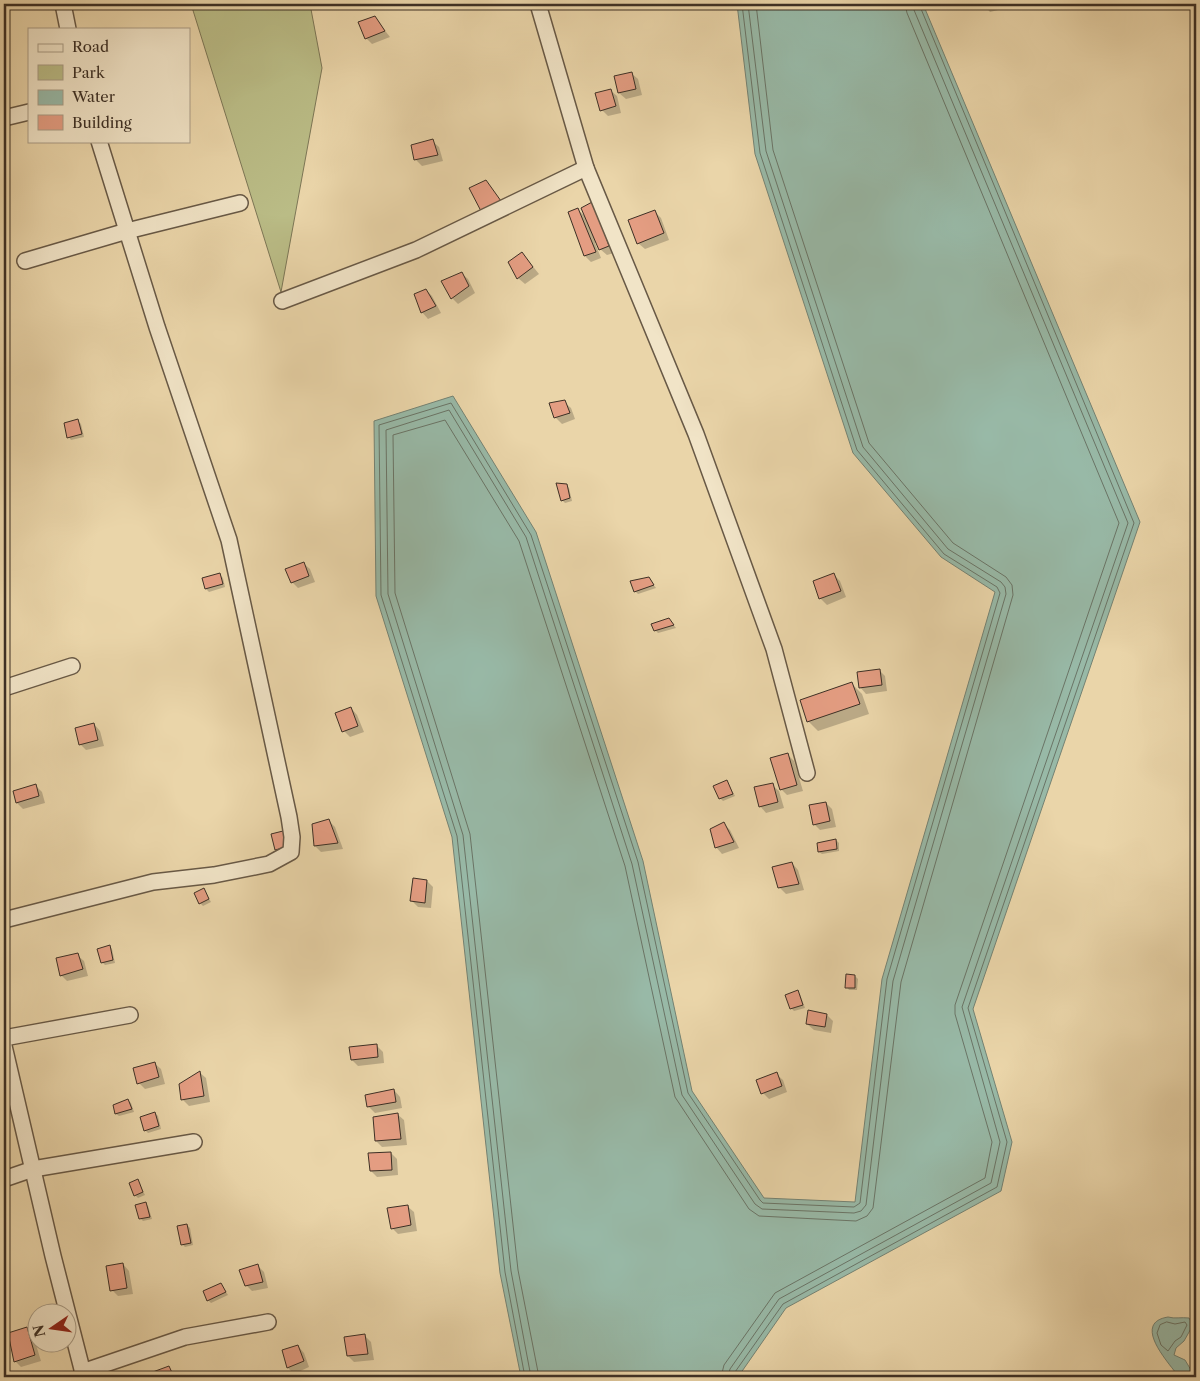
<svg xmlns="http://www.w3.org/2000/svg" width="1200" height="1381" viewBox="0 0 1200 1381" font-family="'Libre Caslon Text',serif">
<rect width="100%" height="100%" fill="#ead5a9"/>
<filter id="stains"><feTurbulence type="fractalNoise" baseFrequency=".004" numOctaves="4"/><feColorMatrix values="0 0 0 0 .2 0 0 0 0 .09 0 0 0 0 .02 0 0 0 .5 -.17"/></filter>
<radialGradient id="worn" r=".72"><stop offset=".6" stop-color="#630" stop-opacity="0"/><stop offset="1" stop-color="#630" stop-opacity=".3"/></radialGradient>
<path fill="#babc86" stroke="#7c7656" d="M191,4H310L322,68L281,292Z"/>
<g fill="#98b9a7" stroke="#748273">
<path d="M737,4H923L1140,522L973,1009L1012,1142L1001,1191L786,1308L738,1377H521L500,1273L452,837L376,596L374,421L453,396L536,532L643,861L692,1091L764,1198L855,1202L882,979L995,592L941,557L853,453L755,154Z"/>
<path d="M1168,1317C1175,1319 1181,1317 1189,1318L1193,1325L1184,1341L1176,1348L1174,1355L1185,1360L1191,1370L1196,1372V1377H1179C1169,1363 1131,1323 1168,1317Z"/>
</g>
<g fill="#0003">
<path d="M983,4H1005L1006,8L990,12Z"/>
<path d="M375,18L390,37L372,44L366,38Z"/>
<path d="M631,73L638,79L642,95L626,99L619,93L615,77Z"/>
<path d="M610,90L617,96L621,113L608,116L602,110Z"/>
<path d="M432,141L439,147L443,161L422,166L416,160L412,146Z"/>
<path d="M594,203L614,253L607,255L600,249L597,242L595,243L601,258L591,262L585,256L578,210L587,218Z"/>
<path d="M654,211L661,218L669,240L645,249L638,243Z"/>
<path d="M522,253L539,274L525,284L518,278L510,263Z"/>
<path d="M461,273L468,279L475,293L458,304L452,298Z"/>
<path d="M426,290L432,296L441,313L428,319L422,312Z"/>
<path d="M564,402L571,408L575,419L562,424L556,418Z"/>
<path d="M78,421L81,424L84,437L71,440L69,437Z"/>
<path d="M566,485L569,488L572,501L565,503L562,500Z"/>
<path d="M303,563L310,569L315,582L298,588L292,582Z"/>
<path d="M220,575L223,578L225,587L209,592L206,589Z"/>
<path d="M834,575L840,581L846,597L827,605L820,598Z"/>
<path d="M649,579L656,588L638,594L635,591Z"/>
<path d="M672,623L676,628L658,633L655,630Z"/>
<path d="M879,670L885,676L887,691L866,694L860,687Z"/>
<path d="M852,684L862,694L869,714L818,731L808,721Z"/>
<path d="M351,708L357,715L364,732L350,737L344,731Z"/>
<path d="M94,724L100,731L104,746L86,750L80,744Z"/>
<path d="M787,754L794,761L803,791L787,795L781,789Z"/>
<path d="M4,759L9,783L4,784Z"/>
<path d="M727,782L735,796L723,801L720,798Z"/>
<path d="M772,785L779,791L784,808L766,813L760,806Z"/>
<path d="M36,786L42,792L45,803L23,809L17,803Z"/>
<path d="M826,803L832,809L836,827L820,830L814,824Z"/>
<path d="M329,821L335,827L343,849L321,852L315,846Z"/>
<path d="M724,824L730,830L739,848L722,854L716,847Z"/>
<path d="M836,840L839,843V851L822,854L819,852Z"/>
<path d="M792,863L798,870L804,890L786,894L779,887Z"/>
<path d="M427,881L433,887L431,908L418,907L411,900Z"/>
<path d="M204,890L211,902L203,906L200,903Z"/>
<path d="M110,946L112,949L115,963L105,965L102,962Z"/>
<path d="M77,955L84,961L88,976L67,981L61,975Z"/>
<path d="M855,976L858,979L857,990H849L847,987Z"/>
<path d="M797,992L800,994L805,1008L794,1011L791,1008Z"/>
<path d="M827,1015L833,1021L831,1033L814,1030L807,1024Z"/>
<path d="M376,1045L383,1052L384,1063L358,1066L352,1060Z"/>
<path d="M154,1063L161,1069L165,1084L145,1089L139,1083Z"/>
<path d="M199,1072L206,1078L210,1102L189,1106L182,1099Z"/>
<path d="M776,1074L783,1080L787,1092L769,1099L763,1093Z"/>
<path d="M394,1090L400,1097L402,1108L375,1113L369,1107L366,1096Z"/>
<path d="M128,1100L131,1103L134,1112L119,1116L116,1114L114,1106Z"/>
<path d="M155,1113L158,1116L161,1129L148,1133L145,1130Z"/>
<path d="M397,1114L404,1120L407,1145L382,1147L376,1141Z"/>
<path d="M391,1153L397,1159L398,1175L377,1177L371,1171Z"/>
<path d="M138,1181L145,1195L138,1198L135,1195Z"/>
<path d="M145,1203L148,1206L152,1219L143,1221L140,1218Z"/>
<path d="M407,1206L414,1212L417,1231L398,1234L392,1228Z"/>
<path d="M187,1225L190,1228L193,1245L185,1247L182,1244Z"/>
<path d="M123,1264L129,1271L133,1294L118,1296L112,1290Z"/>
<path d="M258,1266L264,1272L268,1288L252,1291L246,1285Z"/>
<path d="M221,1284L228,1295L211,1303L208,1300Z"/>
<path d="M27,1329L33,1335L41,1361L21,1367L15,1361Z"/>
<path d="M365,1336L371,1342L374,1360L354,1362L348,1356Z"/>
<path d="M298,1346L304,1353L309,1367L294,1374L288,1368Z"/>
<path d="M169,1368L176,1377H152L151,1374Z"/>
</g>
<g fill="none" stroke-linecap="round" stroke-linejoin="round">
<g stroke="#6a7466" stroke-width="1">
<path d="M1167,1322L1175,1324L1185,1322L1187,1325L1181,1337L1175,1341L1168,1351L1161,1345L1157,1333L1160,1325Z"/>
<path d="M525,1377L505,1272L457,836L381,595L379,425L451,403L531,535L638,862L688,1093L760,1200L763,1203L854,1207L860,1203L887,979L1000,593L997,587L944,554L857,450L760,153L742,4"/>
<path d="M531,1377L511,1271L463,835L388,594L386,430L449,410L526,537L632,864L682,1095L755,1204L762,1209L854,1213L861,1211L866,1205L893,981L1006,594L1005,587L1001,582L948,549L863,447L766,151L748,4"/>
<path d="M539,1377L518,1270L470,834L395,593L393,435L445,420L519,541L625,866L675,1097L749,1209L759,1216L856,1221L867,1216L873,1208L901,982L1013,595L1012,585L1006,577L953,543L869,443L773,150L756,4"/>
<path d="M721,1377L724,1365L775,1293L985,1178L992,1142L955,1014V1005L1119,523L907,13L905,4"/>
<path d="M728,1377L730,1369L779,1299L991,1183L1000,1142L962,1007L1128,523L914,10L913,4"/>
<path d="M734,1377L735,1372L783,1304L997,1187L1007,1142L968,1008L1134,523L919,4"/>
</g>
</g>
<g fill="#e49d82" stroke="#3d3025">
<path d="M375,16L385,31L365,39L358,22Z"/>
<path d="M632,72L636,89L618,93L614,76Z"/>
<path d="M611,89L616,106L600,111L595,93Z"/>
<path d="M433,139L438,155L414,160L411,145Z"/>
<path d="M486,180L501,201L482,213L469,188Z"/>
<path d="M594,201L609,246L599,250L581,208Z"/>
<path d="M578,208L596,252L584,256L568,212Z"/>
<path d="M655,210L664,233L637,244L628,220Z"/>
<path d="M522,252L533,267L517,279L508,262Z"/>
<path d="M462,272L469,286L451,299L441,281Z"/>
<path d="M426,289L436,306L421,313L414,294Z"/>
<path d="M565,400L570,413L554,418L549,403Z"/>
<path d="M78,419L82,434L67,438L64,423Z"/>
<path d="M556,483L567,484L570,498L561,501Z"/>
<path d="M304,562L309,576L291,583L285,569Z"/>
<path d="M220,573L223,584L205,589L202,578Z"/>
<path d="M834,573L841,591L819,599L813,581Z"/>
<path d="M649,577L654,585L634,592L630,581Z"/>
<path d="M669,618L674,625L654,631L651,624Z"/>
<path d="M880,669L882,685L859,688L857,672Z"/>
<path d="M852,682L860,704L807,722L800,700Z"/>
<path d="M351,707L358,726L342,732L335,713Z"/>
<path d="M94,723L98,740L79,745L75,728Z"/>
<path d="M788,753L797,785L780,790L770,758Z"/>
<path d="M727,780L733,794L719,799L713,786Z"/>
<path d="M773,783L778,802L759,807L754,787Z"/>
<path d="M36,784L39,796L16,803L13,791Z"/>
<path d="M826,802L830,821L813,825L809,805Z"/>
<path d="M329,819L338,843L314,846L312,824Z"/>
<path d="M724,822L734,842L715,848L710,829Z"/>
<path d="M287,830L291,846L275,850L271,834Z"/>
<path d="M836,839L837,849L818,852L817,843Z"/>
<path d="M792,862L799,884L778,888L772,867Z"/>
<path d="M413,878L427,880L425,903L410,901Z"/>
<path d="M204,888L209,899L199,904L194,893Z"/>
<path d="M110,945L113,960L101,963L97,949Z"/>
<path d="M78,953L83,969L60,976L56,958Z"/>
<path d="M846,974L855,975V988H845Z"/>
<path d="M798,990L803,1005L790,1009L785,995Z"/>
<path d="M808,1010L827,1014L825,1027L806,1024Z"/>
<path d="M377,1044L378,1057L351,1060L349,1047Z"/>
<path d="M155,1062L159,1077L137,1084L133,1068Z"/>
<path d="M200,1071L204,1096L181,1100L179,1084Z"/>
<path d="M777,1072L782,1086L761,1094L756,1080Z"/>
<path d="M394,1089L396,1102L367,1107L365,1095Z"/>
<path d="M128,1099L132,1109L115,1114L113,1105Z"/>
<path d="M155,1112L159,1126L144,1131L140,1117Z"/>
<path d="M398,1113L401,1139L375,1141L373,1117Z"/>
<path d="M391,1152L392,1170L370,1171L368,1153Z"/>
<path d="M138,1179L143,1192L134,1196L129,1183Z"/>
<path d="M146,1202L150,1217L139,1219L135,1205Z"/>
<path d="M408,1205L411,1225L391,1229L387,1208Z"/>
<path d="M187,1224L191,1243L181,1245L177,1226Z"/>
<path d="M123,1263L127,1288L110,1291L106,1266Z"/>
<path d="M258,1264L263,1282L245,1286L239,1270Z"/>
<path d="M221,1283L226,1292L207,1301L203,1291Z"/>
<path d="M27,1327L35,1355L14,1362L8,1333Z"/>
<path d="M365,1334L368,1354L347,1356L344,1337Z"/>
<path d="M298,1345L304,1361L287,1368L282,1350Z"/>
<path d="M169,1366L174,1377H151L150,1373Z"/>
</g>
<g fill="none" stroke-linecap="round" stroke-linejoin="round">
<g stroke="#685946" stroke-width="18">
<g id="street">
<path d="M63,4L68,29"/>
<path d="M538,4L586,168L696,434L774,649L807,773"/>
<path d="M4,118L29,112"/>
<path d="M25,261L127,231L240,203"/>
<path d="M282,301L416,250L586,168"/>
<path d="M4,688L72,666"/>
<path d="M4,920L153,882L214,875L269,864L291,852L292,837L289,817L229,540L157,327L99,141"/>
<path d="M4,1038L130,1015"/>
<path d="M4,1046L53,1256L84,1377"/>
<path d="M4,1179L33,1169L194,1142"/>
<path d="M82,1372L185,1337L268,1322"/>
</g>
</g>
<use href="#street" stroke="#f1e4c7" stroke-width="15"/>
</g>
<rect width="1200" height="1381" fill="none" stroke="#ead5a9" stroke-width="20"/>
<rect x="5" y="5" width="1190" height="1371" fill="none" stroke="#3d3025" stroke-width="2.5"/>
<rect x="10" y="10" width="1180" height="1361" fill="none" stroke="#3d3025"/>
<rect x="28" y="28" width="162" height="115" fill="#f1e4c7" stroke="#a99c86"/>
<rect x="38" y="44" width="25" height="8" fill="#f1e4c7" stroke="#a99c86"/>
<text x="72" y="52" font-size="15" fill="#3d3025">Road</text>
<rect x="38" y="65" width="25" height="15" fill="#babc86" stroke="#a99c86"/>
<text x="72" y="78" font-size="15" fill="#3d3025">Park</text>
<rect x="38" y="90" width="25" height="15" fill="#98b9a7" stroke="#a99c86"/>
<text x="72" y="102" font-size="15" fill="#3d3025">Water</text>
<rect x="38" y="115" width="25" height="15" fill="#e49d82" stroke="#a99c86"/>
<text x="72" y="128" font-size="15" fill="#3d3025">Building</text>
<g transform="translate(52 1328) rotate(257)"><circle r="24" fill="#f1e4c7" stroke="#a99c86"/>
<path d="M0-4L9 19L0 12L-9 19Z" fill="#8f2418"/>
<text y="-8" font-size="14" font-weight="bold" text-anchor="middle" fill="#3d3025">N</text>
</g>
<rect width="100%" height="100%" filter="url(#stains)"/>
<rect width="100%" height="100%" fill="url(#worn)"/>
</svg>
